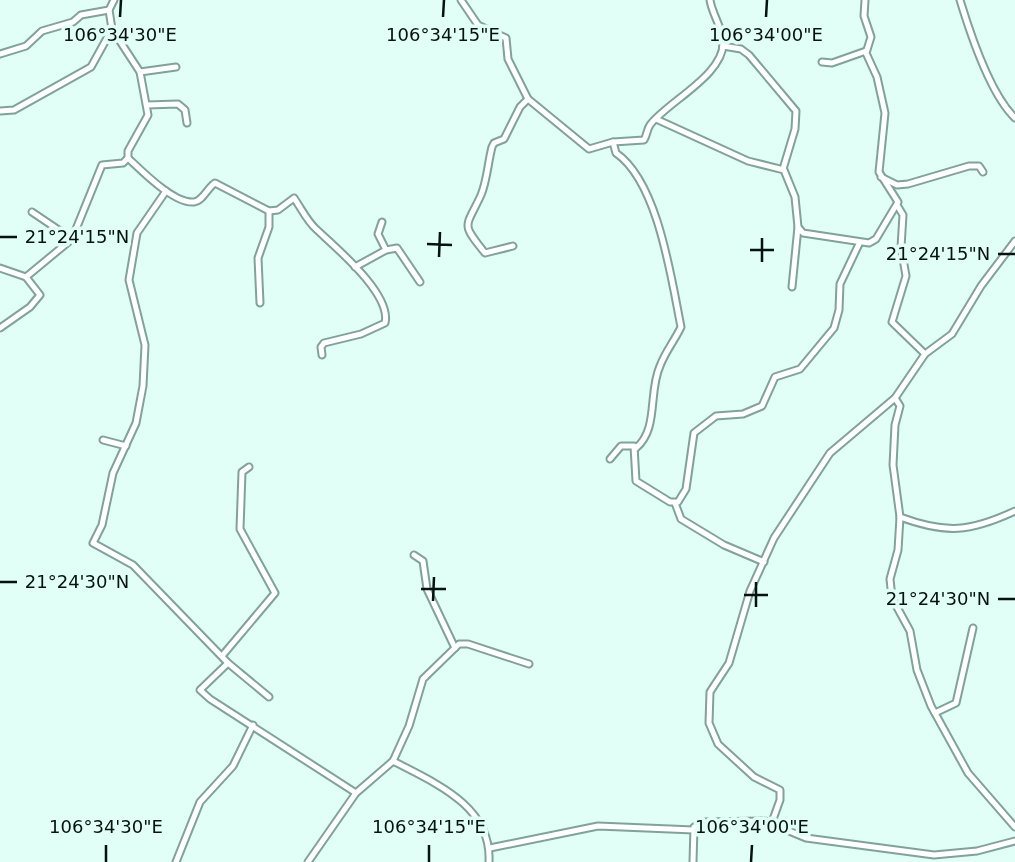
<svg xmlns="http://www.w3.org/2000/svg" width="1015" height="862" viewBox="0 0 1015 862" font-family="'DejaVu Sans',sans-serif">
<rect width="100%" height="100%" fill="#e1fef7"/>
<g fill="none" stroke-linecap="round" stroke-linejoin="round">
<g stroke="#80a29a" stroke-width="9">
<g id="minor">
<path d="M114,0L109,10L112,29L140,72L148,115L128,151V158C142,171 174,204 194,202C203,201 208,187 215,183L269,211L278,210L294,198C301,208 307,221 316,229C335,247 392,294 385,323L361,334L324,343L321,347L322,355"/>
<path d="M461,0L478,25L506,38L508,59L528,99L589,149L613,142L644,140C647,135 647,129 650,125C667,102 726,74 723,41C722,27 712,14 710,0"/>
<path d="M960,0C970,33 990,94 1015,118"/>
<path d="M723,46L741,49L749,55L796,111L795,129L783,169"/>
<path d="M0,54L26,46L42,31L73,22L81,15L109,10"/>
<path d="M822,62L832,63L866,51"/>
<path d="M140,72L176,67"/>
<path d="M147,105L178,104L185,110L187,123"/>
<path d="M0,111L14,110L91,67L112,29"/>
<path d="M656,119L748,161L784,170L795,197L798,227L803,233L869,243L876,239L898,202L879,172L885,113L877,77L866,53L871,37L864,16L865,0"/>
<path d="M613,142L616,153C658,182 671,277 681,327C675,340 665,352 660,366C648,392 659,429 636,448"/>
<path d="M881,177L897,185L908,184L969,166H979L983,172"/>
<path d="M166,191L137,233L129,280L145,345L143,386L136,423L113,473L102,525L93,543L133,565L228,663L269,697"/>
<path d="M897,205L903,215L901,247L906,276L892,322L925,354"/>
<path d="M32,212L72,239"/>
<path d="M382,222L378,234L386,250"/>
<path d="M513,246L485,253C460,222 466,228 481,195C487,181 488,162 492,147L494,143L504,139L520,107L528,99"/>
<path d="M355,267L386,250L397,248L420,282"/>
<path d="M0,268L26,277L40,295L30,307L0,328"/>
<path d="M26,277L72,239L102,165L123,163L128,158"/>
<path d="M792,287L798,227"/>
<path d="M260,303L258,258L269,227V211"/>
<path d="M895,398L900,406L895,425L893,465L900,517L898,550L890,579L892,598L910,631L917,670L931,706L968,773L1015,827"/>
<path d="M103,440L126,446"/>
<path d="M610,459L621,446H634L636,481L670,502H678L686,489L694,433L716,416L743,414L762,406L775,377L800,369L834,328L839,310L840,284L859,244"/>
<path d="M675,503L681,519L724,545L764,562"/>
<path d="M900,517C946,534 970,532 1015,511"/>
<path d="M414,555L423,561L427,589L455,648"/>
<path d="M222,656L275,593L240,529L242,472L249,467"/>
<path d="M228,663L200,690L210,699L356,793L393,761C435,783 492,806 489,862"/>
<path d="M935,713L956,703L973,628"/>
<path d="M393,761L409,726L423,679L459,644H468L529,664"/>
<path d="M772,822L780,800V790L754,777L718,744L709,723L710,692L729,663L750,591L774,538L830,453L895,398L925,354L952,334L981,286L1015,241"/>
<path d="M490,848L598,826L694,830"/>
<path d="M176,862L200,802L233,766L253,725"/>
<path d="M308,862L356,793"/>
<path d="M693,862L694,827L702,822L765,821L806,838L934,855L977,851L1015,841"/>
</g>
</g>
<use href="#minor" stroke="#fff" stroke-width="5"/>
</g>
<path fill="none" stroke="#06120f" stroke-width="2.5" d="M120,17L121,0M443,17L444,0M766,17L767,0M0,237H17M427,244L452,245M750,250H774M998,254H1015M439,257L440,232M762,262V238M0,582H17M421,589H446M744,595H768M998,599H1015M433,601L434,577M756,607V582M106,862V845M429,862V845M751,862L752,845"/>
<g font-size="18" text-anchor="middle" fill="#06120f" stroke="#e1fef7" stroke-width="7" stroke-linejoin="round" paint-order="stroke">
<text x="120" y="41">106°34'30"E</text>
<text x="443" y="41">106°34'15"E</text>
<text x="766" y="41">106°34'00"E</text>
<text x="77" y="243">21°24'15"N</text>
<text x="938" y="260">21°24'15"N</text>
<text x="77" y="588">21°24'30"N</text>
<text x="938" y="605">21°24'30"N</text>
<text x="106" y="833">106°34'30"E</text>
<text x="429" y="833">106°34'15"E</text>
<text x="752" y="833">106°34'00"E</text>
</g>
</svg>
